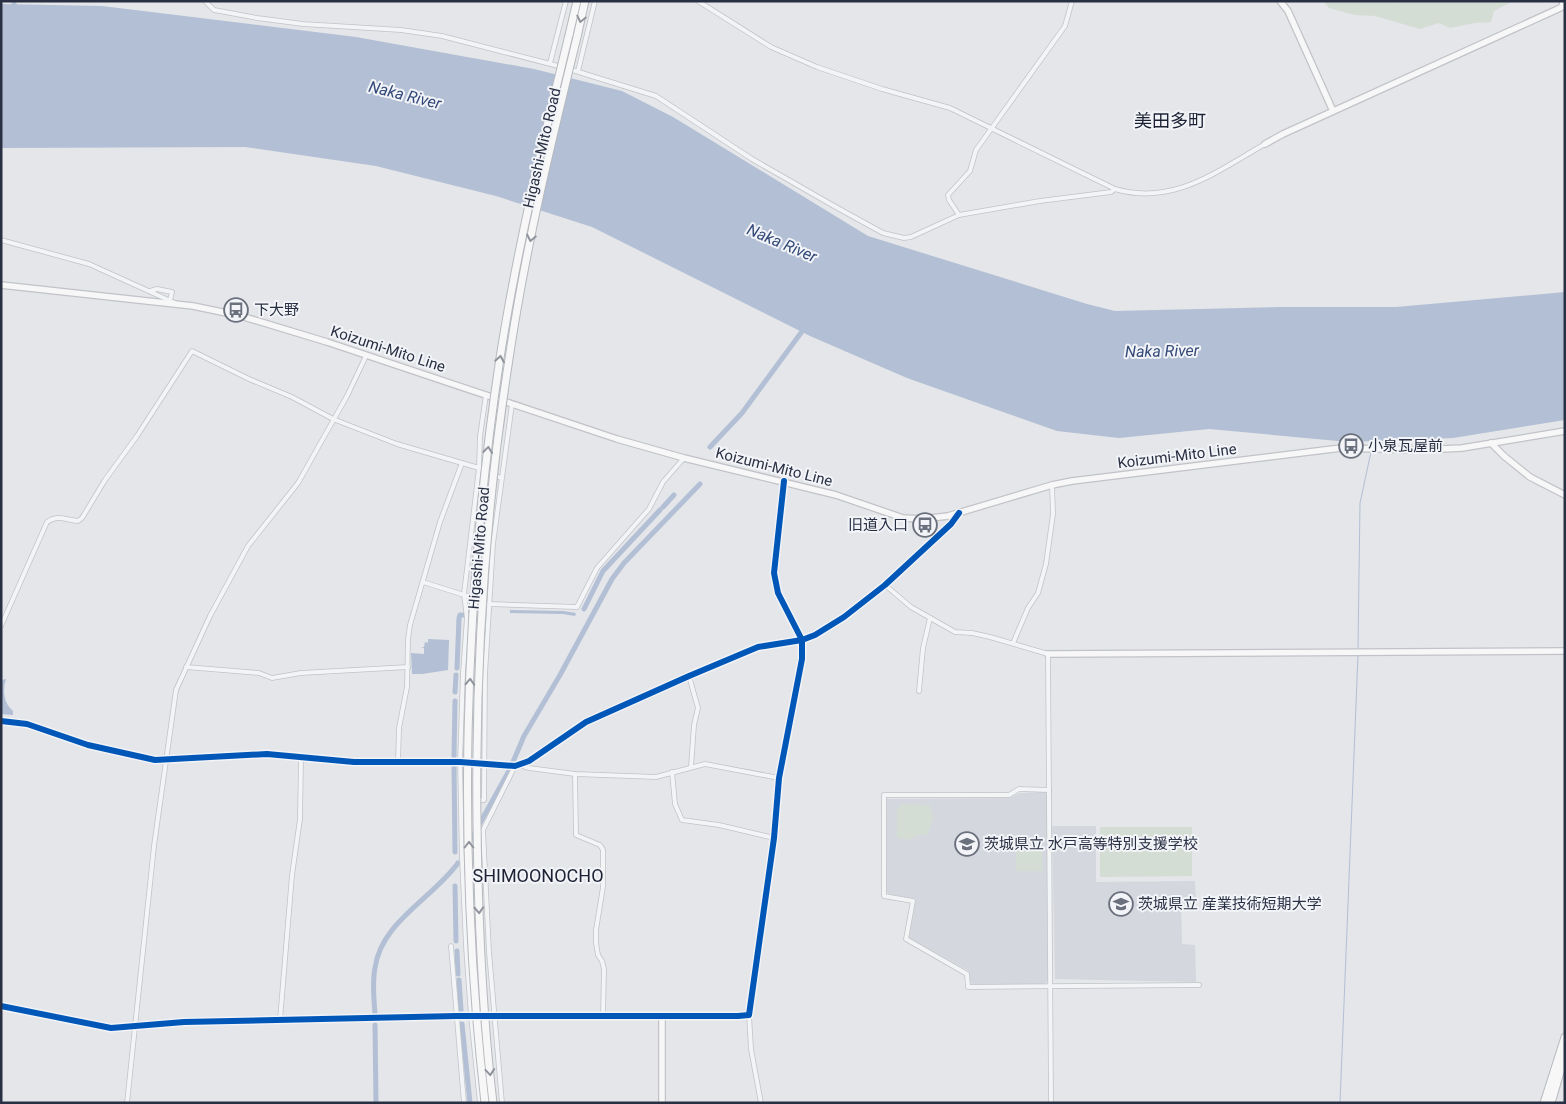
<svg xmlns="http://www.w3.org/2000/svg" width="1566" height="1104" viewBox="0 0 1566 1104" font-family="Roboto,'Noto Sans JP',sans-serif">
<rect width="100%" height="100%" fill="#e4e6e9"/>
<g fill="#d4d7de">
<path d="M1045,792L1047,794L1048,981L1044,984H972L970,981L969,971L909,938L916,899L889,894L886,891L887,799L1010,798L1020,793Z"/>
<path d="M1052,826H1096V882L1195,881L1196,904H1181L1182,944L1195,945L1196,982L1055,979Z"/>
</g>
<g fill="#d4ddd4">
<path d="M1323,1H1392L1398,3L1399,1H1513L1494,11L1491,22L1475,23L1450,28L1439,23L1420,29L1375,16L1355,15L1329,8Z"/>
<path d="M902,804L930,805L933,818L928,834L916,836L909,840L897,838V809Z"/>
<path d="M1100,827H1192V876L1100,877Z"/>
<rect x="1016" y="843" width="26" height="28"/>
</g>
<g fill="#b2bfd4">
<path d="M1,4L102,6L356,37L534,69L622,91L673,117L868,236L1087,304L1115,311L1279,307H1396L1565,292V420L1453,438L1349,442L1209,429L1119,438L1057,431L907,378L810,336L592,227L496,196L376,166L245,147L1,148Z"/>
<path d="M510,610L563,611L576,613L575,616L563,614L510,613Z"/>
<path d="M428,639L449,640L448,670L422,674H412L411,653L424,654V648L421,647H424L425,642L428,643Z"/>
<path d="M6,679C2,690 4,704 13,711V715L1,714V680Z"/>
</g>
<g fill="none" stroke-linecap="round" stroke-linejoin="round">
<g stroke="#b2bfd4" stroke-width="1">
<path d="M1358,649L1360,503L1371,452"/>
<path d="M1340,1103L1358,655"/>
</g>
<g stroke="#b2bfd4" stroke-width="5">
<path d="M14,5V1"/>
<path d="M710,447L742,413L806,326"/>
<path d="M663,507L674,495"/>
<path d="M584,609L603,571L660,510"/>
<path d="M457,668L459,618L460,615H463"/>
<path d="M455,692L456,675"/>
<path d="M454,756L455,701"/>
<path d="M454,765L455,852"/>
<path d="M469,843L510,769L524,736L560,675L612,579L624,563L700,484"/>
<path d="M455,886L456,941"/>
<path d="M457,951L458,974"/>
<path d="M459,980L461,1010"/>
<path d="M375,1014C374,999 372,983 375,968C381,922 433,898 458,863"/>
<path d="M462,1024L470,1103"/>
<path d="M375,1025L376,1103"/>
</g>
<g stroke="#c1c3c7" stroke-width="5.5">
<g id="street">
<path d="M205,1L214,10L257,18L303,24L401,30L442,36L562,67"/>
<path d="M698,1L771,47L817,67L882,89L950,108L1115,189C1174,206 1217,171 1265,144"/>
<path d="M550,63L566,1"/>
<path d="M569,69L656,96L752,159L834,206L883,233L904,238L911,237L959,215L1040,201L1111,192L1115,189"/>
<path d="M578,71L595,1"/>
<path d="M959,215L949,200L948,195L970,171L976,150L1065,26L1072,1"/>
<path d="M1,240L89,264L175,303"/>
<path d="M150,291L157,289L172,292L170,300"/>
<path d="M423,582L483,601"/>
<path d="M885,585L911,607L955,632L972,633L990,637L1048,654L1051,1103"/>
<path d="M489,604L577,607L597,568L649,509L663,482L684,458"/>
<path d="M1,626L47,522C58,514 65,520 78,521L82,518L105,480L137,436L192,351L249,379L292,397L333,419L397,444L479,468L501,478"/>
<path d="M1013,643L1028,608L1038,593L1046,564L1053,514L1052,485"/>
<path d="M186,667L259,673L272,678L301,673L408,667"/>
<path d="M689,676L698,708L694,725L691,767"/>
<path d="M919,691L923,648L930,618"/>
<path d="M167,760L189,757L267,754L354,762H460L515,766L529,761L586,722L689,676L758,647L802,640L815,635L844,617L885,585L951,524L959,513"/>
<path d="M398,762L399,728L407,687L408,639L410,625L440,522L462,463"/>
<path d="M519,765L529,768L575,774L656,777L705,764L779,778"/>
<path d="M672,772L675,804L682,820L719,825L774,838"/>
<path d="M575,774L576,835L600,845L603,850V887L596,930V943L598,955L602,961L604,969L603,1016"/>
<path d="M1049,790L1019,789L1009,795H884V896L913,901L906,939L967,974L968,987L1199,985"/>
<path d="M467,800H484L485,674L493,544L512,404"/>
<path d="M451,946L464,1103"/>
<path d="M1,1006L111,1028L135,1026"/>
<path d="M749,1015L751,1049L761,1103"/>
<path d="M280,1020L292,875L300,819L301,758"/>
<path d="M127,1103L154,846L176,690L210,616L248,546L298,483L347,396L366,356"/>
<path d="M480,1103L471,1016L466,946L462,858L460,762L463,673L467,618L464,594L479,468L480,436L486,395"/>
<path d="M502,1103L489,952L483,830L515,766"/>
</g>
</g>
<g stroke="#c1c3c7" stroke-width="8">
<g id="secondary">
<path d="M1280,1L1288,11L1333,111"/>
<path d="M1265,144L1283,134L1558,9L1562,7L1563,1"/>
<path d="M1,285L193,306L241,316L327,342L617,439L684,458L836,495L903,518L922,519L948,516L1052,485L1072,481L1341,448L1422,450L1462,448L1565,431"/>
<path d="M1491,443L1504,456L1530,477L1565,495"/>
<path d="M1048,654L1565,651"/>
<path d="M1,721L27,724L88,745L155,760H167"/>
<path d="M135,1026L184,1022L456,1016H738L749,1015L774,838L779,778L802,659V640L778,593L774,573L784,481"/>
<path d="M662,1103V1016"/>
</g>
</g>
<g stroke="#b6b9be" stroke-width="9">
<g id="highway">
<path d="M569,35L577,1"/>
<path d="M577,37L585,1"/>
<path d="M1544,1103L1565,1037"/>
<path d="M1551,1103L1565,1055"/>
</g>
</g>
<use href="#street" stroke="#f3f4f6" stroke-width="4"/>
<use href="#secondary" stroke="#f7f7f7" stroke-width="5.5"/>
<use href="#highway" stroke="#f7f7f7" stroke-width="7"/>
<g stroke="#b6b9be" stroke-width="9" stroke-linecap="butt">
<g id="highway-bridge">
<path d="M485,1103C457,858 463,601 500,358C517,249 543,141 569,35"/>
<path d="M493,1103C482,1010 478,916 477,822C475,667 485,512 509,359C525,250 551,143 577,37"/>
</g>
</g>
<use href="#highway-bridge" stroke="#f7f7f7" stroke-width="7"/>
<g stroke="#f2f4f8" stroke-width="9">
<g id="cycleway">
<path d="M1,721L27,724L88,745L155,760L267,754L354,762H460L515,766L529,761L586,722L689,676L758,647L802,640L815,635L844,617L885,585L951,524L959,513"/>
<path d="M1,1006L111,1028L184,1022L456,1016H738L749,1015L774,838L779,778L802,659V640L778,593L774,573L784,481"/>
</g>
</g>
<use href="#cycleway" stroke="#0057b8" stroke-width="6"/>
</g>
<defs><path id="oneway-chevron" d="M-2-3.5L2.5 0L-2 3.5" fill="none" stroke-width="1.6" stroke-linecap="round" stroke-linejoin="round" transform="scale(1.25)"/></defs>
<g stroke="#90949d">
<use href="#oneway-chevron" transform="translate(581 19) rotate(103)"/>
<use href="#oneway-chevron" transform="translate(531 238) rotate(101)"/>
<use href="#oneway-chevron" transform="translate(500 359) rotate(-81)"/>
<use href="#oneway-chevron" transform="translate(488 450) rotate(-83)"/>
<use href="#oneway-chevron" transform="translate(470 682) rotate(-87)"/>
<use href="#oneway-chevron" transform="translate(469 845) rotate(-90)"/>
<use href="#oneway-chevron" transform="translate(479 910) rotate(87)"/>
<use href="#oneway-chevron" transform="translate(490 1072) rotate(85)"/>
</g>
<defs>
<g id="bus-ring" transform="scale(1.25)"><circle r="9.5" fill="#f2f4f8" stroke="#6b707d" stroke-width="1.5"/><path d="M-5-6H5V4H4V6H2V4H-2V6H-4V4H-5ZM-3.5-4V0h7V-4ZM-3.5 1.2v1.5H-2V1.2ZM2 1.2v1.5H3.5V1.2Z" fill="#6b707d"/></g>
<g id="school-ring" transform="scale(1.25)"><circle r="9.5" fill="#f2f4f8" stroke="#6b707d" stroke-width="1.5"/><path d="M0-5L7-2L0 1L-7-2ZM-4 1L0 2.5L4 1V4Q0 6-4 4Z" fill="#6b707d"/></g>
<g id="university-ring" transform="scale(1.25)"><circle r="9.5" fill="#f2f4f8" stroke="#6b707d" stroke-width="1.5"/><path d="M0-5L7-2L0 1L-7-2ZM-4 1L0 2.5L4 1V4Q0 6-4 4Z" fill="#6b707d"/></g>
</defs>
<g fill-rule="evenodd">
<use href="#bus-ring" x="236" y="310"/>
<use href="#bus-ring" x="1351" y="446"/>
<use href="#bus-ring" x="925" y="525"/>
<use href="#school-ring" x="967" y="844"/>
<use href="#university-ring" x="1121" y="904"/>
</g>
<g text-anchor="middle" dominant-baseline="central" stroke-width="4" stroke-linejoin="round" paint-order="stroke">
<g font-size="15" fill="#2a3043" stroke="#f2f4f8">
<text transform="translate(542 148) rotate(-77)">Higashi-Mito Road</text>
<text transform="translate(388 349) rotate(18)">Koizumi-Mito Line</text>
<text transform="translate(1177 456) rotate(-7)">Koizumi-Mito Line</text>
<text transform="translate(774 467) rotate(14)">Koizumi-Mito Line</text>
<text transform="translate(479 548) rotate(-85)">Higashi-Mito Road</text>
</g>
<g font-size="15" fill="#2a3043" stroke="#f2f4f8" text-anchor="start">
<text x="254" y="310">下大野</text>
<text x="1368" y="446">小泉瓦屋前</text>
<text x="908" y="525" text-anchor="end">旧道入口</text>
<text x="984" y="844">茨城県立 水戸高等特別支援学校</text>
<text x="1138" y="904">茨城県立 産業技術短期大学</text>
</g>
<g font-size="16" font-style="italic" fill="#334978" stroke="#f2f4f8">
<text transform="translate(405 95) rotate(14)">Naka River</text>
<text transform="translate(782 243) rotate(23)">Naka River</text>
<text transform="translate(1162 351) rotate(-1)">Naka River</text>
</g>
<g font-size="18" fill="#1c2134" stroke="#f2f4f8">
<text x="1170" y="120">美田多町</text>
<text x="538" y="875">SHIMOONOCHO</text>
</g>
</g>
<rect width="1566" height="1104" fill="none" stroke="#2a3043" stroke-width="5"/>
</svg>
